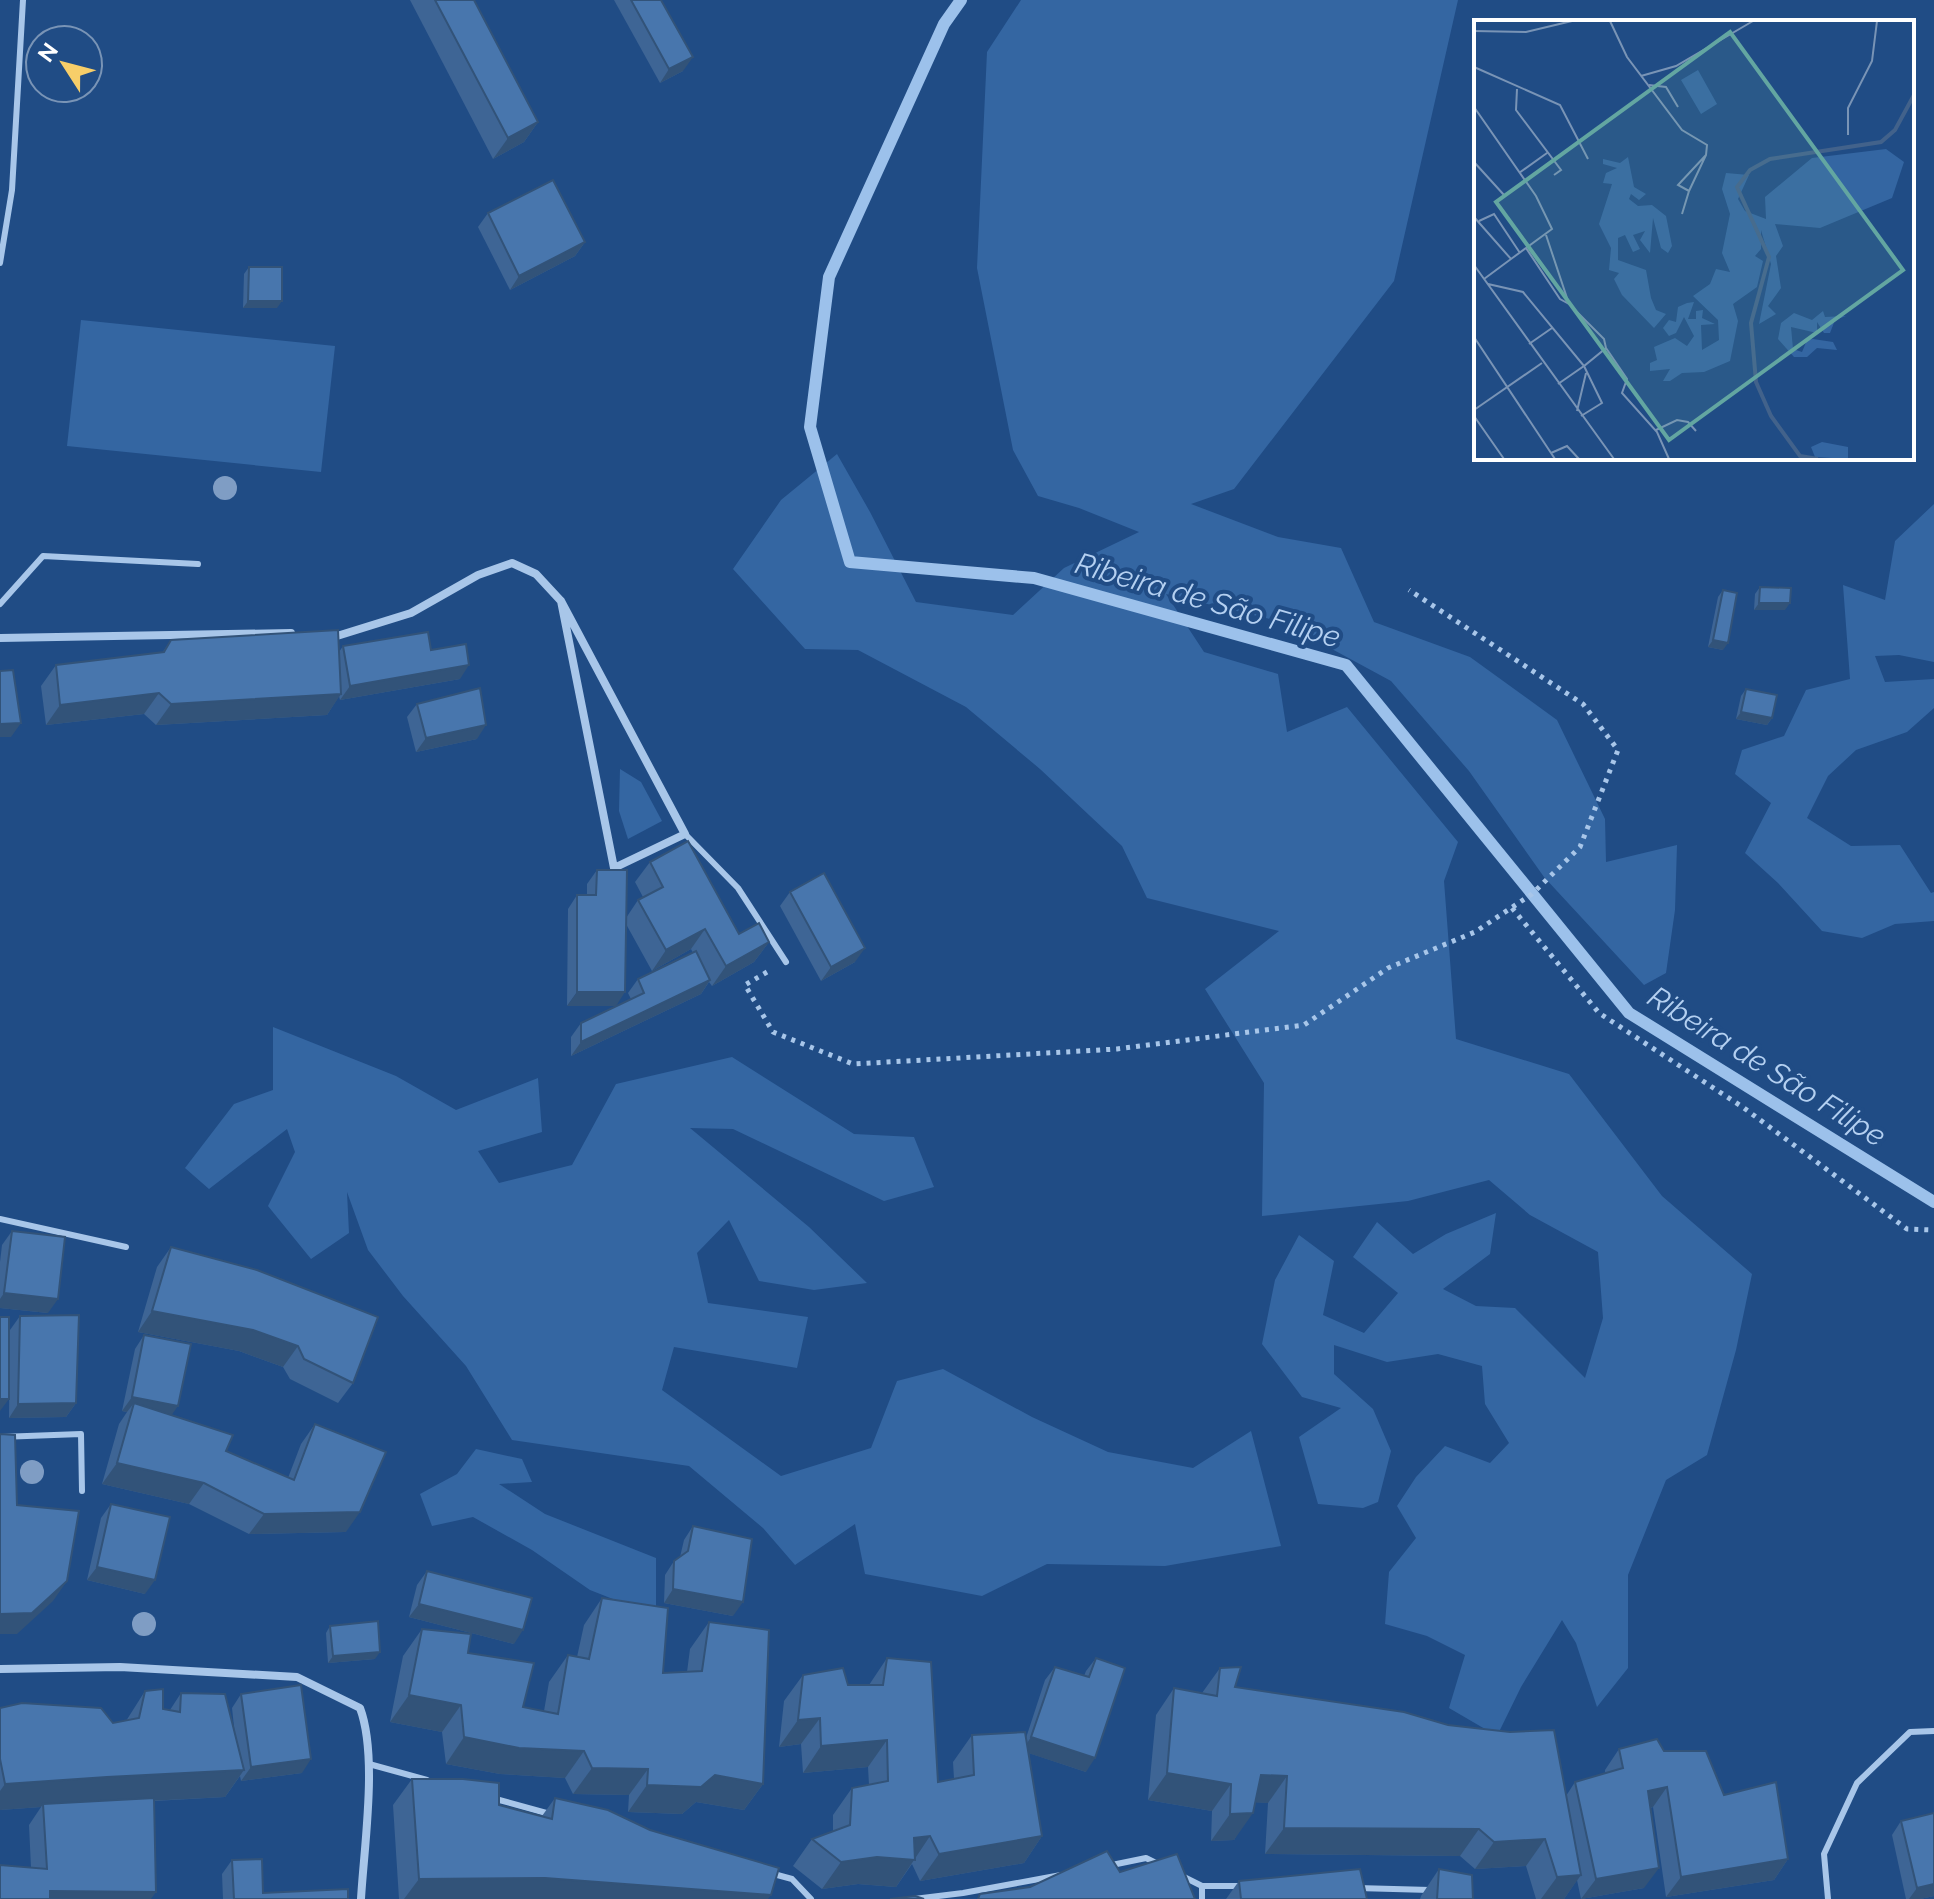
<svg xmlns="http://www.w3.org/2000/svg" width="1934" height="1899" viewBox="0 0 1934 1899" font-family="Raleway,sans-serif">
<rect width="100%" height="100%" fill="#204c85"/>
<g fill="#3466a2">
<path d="M1021,0H1458L1394,281L1234,489L1191,504L1278,537L1341,548L1374,622L1470,657L1557,720L1605,819L1606,862L1677,845L1675,910L1666,973L1644,985L1544,877L1469,771L1391,681L1282,622L1166,594L1204,652L1278,674L1287,732L1347,707L1458,842L1444,881L1456,1039L1569,1074L1662,1196L1752,1274L1736,1350L1707,1455L1666,1480L1628,1575V1668L1597,1707L1576,1643L1562,1620L1521,1687L1497,1736L1449,1708L1465,1655L1427,1636L1385,1624L1389,1572L1416,1538L1397,1506L1416,1477L1445,1446L1490,1463L1509,1443L1485,1404L1482,1366L1438,1354L1387,1362L1334,1345V1374L1373,1409L1391,1451L1378,1502L1363,1508L1318,1504L1299,1437L1341,1408L1302,1397L1262,1344L1275,1280L1299,1235L1334,1261L1323,1315L1364,1333L1398,1293L1353,1257L1377,1222L1413,1254L1446,1234L1496,1213L1490,1254L1443,1289L1476,1306L1515,1308L1585,1378L1603,1318L1598,1252L1530,1215L1489,1180L1408,1201L1262,1216L1264,1083L1205,989L1279,931L1147,898L1122,846L1040,769L966,707L858,650L805,649L733,569L781,500L837,454L870,512L916,602L1013,615L1064,568L1139,532L1079,508L1038,496L1013,450L977,268L987,52Z"/>
<path d="M81,320L335,346L321,472L67,446Z"/>
<path d="M1934,504V662L1899,655L1875,656L1885,682L1934,679V708L1907,732L1856,750L1828,776L1807,818L1851,846L1900,845L1931,893L1934,892V921L1895,924L1862,938L1822,931L1778,883L1745,853L1771,803L1735,774L1742,750L1784,736L1806,690L1850,679L1843,585L1885,600L1895,541Z"/>
<path d="M620,769L641,782L662,821L628,839L619,811Z"/>
<path d="M273,1027L396,1076L456,1110L538,1078L542,1132L478,1151L499,1183L572,1165L616,1084L732,1057L854,1134L914,1137L934,1187L884,1201L733,1129L690,1128L809,1227L867,1283L814,1290L759,1281L729,1220L697,1253L708,1303L808,1317L797,1368L674,1347L662,1390L781,1476L871,1448L897,1381L943,1369L1032,1417L1108,1452L1193,1468L1251,1431L1281,1546L1165,1566L1047,1564L982,1596L865,1574L855,1524L795,1565L763,1528L689,1466L512,1440L466,1366L403,1296L368,1250L347,1192L349,1233L311,1259L268,1206L295,1152L287,1129L209,1189L185,1168L234,1104L273,1090Z"/>
<path d="M476,1449L522,1459L532,1482L499,1484L545,1514L656,1558V1616L590,1590L532,1550L473,1517L432,1526L420,1494L457,1474Z"/>
</g>
<g fill="none" stroke-linecap="round" stroke-linejoin="round">
<path stroke="#9cc1eb" stroke-width="12" d="M961,0L944,24L829,277L810,427L850,562L1034,578L1346,665L1629,1013L1934,1202"/>
<g stroke="#a8c6e9" stroke-width="5" stroke-dasharray="4 6" stroke-linecap="butt">
<path d="M1512,908L1599,1013L1744,1108L1907,1229L1934,1230"/>
<path d="M767,972L745,985L773,1032L853,1064L1117,1049L1304,1025L1388,968L1475,932L1532,894L1580,847L1618,750L1583,704L1409,590"/>
</g>
<g stroke="#a8c6e9" stroke-width="6">
<path d="M0,263L12,190L23,0"/>
<path d="M0,604L43,556L198,564"/>
<path d="M685,834L738,888L786,962"/>
<path d="M0,1219L126,1247"/>
<path d="M0,1437L81,1434L82,1491"/>
<path d="M369,1764L427,1780"/>
<path d="M492,1798L550,1814"/>
<path d="M1107,1866L1146,1858L1158,1864"/>
<path d="M770,1873L792,1879L811,1899"/>
<path d="M1182,1876L1202,1886V1899"/>
<path d="M1202,1886H1242"/>
<path d="M1357,1888L1430,1890"/>
<path d="M914,1899L963,1893L1061,1875"/>
<path d="M1828,1899L1824,1854L1857,1783L1910,1732L1934,1731"/>
</g>
<g stroke="#a8c6e9" stroke-width="8">
<path d="M329,636H337L411,613L478,575L512,563L536,574L561,601L685,834L614,868L561,601"/>
<path d="M0,638L291,633"/>
<path d="M0,1669L120,1667L297,1677L360,1708C378,1756 364,1846 361,1899"/>
</g>
</g>
<g fill="#7f9dc4">
<circle cx="225" cy="488" r="12"/>
<circle cx="32" cy="1472" r="12"/>
<circle cx="144" cy="1624" r="12"/>
</g>
<g fill="#3e6595">
<path d="M410,0H474L538,122L524,142L493,159Z"/>
<path d="M614,0H661L683,71L660,83Z"/>
<path d="M488,213L585,242L575,256L510,290L478,227Z"/>
<path d="M249,267L277,308H243L244,274Z"/>
<path d="M1760,587L1785,610H1754L1755,594Z"/>
<path d="M1723,590V650L1708,647L1718,597Z"/>
<path d="M171,640L339,652L343,646L431,650L460,679L340,700L339,696L327,715L156,725L144,714L46,725L41,686L56,665L162,653Z"/>
<path d="M1746,689L1772,718L1767,725L1736,719L1741,696Z"/>
<path d="M417,704L477,739L416,752L407,717Z"/>
<path d="M650,862L739,934L769,942L754,962L712,986L709,982L701,994L571,1056V1037L581,1023L631,999L628,993L638,979L693,953L691,949L652,971L626,924L567,1006L568,909L577,895H587V884L597,870L626,918L638,900L643,897L635,882Z"/>
<path d="M790,892L855,962L821,981L780,906Z"/>
<path d="M12,1231L48,1313L0,1308V1262L2,1245Z"/>
<path d="M171,1247L353,1383L338,1403L290,1379L283,1367L239,1351L138,1332L157,1267Z"/>
<path d="M20,1316L76,1403L66,1417L9,1418L10,1330Z"/>
<path d="M144,1335L172,1415L226,1451L288,1478L301,1444L315,1424L346,1532L249,1534L189,1504L102,1484L119,1424L127,1412L122,1411L135,1349Z"/>
<path d="M111,1504L145,1594L87,1580L101,1518Z"/>
<path d="M693,1526L733,1616L664,1603L665,1575L674,1561L680,1557L684,1540Z"/>
<path d="M427,1571L514,1644L409,1617L417,1585Z"/>
<path d="M602,1598L663,1673L687,1672L690,1649L709,1622L763,1784L744,1810L696,1802L682,1814L628,1812L629,1795L573,1794L565,1778L500,1774L446,1764L442,1732L390,1722L403,1656L422,1629L468,1653L523,1707L544,1711L549,1682L568,1655L577,1657L584,1625Z"/>
<path d="M330,1626L375,1659L328,1663L326,1633Z"/>
<path d="M887,1658L938,1782L954,1779L953,1762L972,1735L1026,1738L1045,1680L1055,1667L1084,1676L1086,1671L1096,1658L1086,1772L1029,1753L1042,1836L1024,1863L920,1881L912,1864L896,1887L858,1884L822,1889L793,1866L812,1839L833,1831V1815L852,1788L869,1785L868,1767L803,1773L801,1744L779,1747L784,1701L803,1675L848,1685H869Z"/>
<path d="M1220,1668L1235,1687L1566,1796L1575,1782L1605,1773V1770L1619,1749L1664,1751L1724,1795L1788,1859L1774,1880L1666,1897L1653,1807L1651,1808L1644,1888L1581,1899L1577,1880L1564,1899H1536L1526,1866L1475,1869L1460,1856L1265,1854L1268,1803L1255,1802L1234,1840L1211,1841L1212,1811L1148,1800L1156,1715L1174,1688L1202,1693Z"/>
<path d="M145,1691L163,1709L170,1710L181,1693L235,1736L232,1708L241,1694L302,1773L241,1781L240,1776L225,1797L154,1801L156,1892L31,1868L29,1825L41,1807L0,1810V1708L113,1723L126,1721Z"/>
<path d="M412,1779L499,1805L542,1816L555,1798L768,1899H399L393,1805Z"/>
<path d="M1901,1821L1934,1896L1920,1899H1906L1892,1835Z"/>
<path d="M232,1860L263,1893L348,1899H223L222,1874Z"/>
<path d="M1439,1869L1473,1899H1420L1421,1896Z"/>
<path d="M1239,1881L1367,1899H1226Z"/>
</g>
<g fill="#325379">
<path d="M693,57L683,71L660,83L669,69Z"/>
<path d="M538,122L524,142L493,159L508,138Z"/>
<path d="M585,242L575,256L510,290L519,276Z"/>
<path d="M248,301H282L277,308H243Z"/>
<path d="M1759,603H1790L1785,610H1754Z"/>
<path d="M1713,640L1728,643L1723,650L1708,647Z"/>
<path d="M469,665L460,679L340,700L350,686Z"/>
<path d="M159,693L144,714L46,725L60,705Z"/>
<path d="M341,694L327,715L156,725L171,704Z"/>
<path d="M1741,712L1772,718L1767,725L1736,719Z"/>
<path d="M21,723L11,737H0V724Z"/>
<path d="M486,725L477,739L416,752L426,738Z"/>
<path d="M705,929L691,949L652,971L666,950Z"/>
<path d="M769,942L754,962L712,986L726,966Z"/>
<path d="M865,948L855,962L821,981L831,967Z"/>
<path d="M710,980L701,994L571,1056L581,1042Z"/>
<path d="M577,992H625L616,1006H567Z"/>
<path d="M4,1293L58,1299L48,1313L0,1308V1299Z"/>
<path d="M152,1311L253,1330L298,1346L283,1367L239,1351L138,1332Z"/>
<path d="M132,1397L178,1406L168,1420L134,1403L127,1412L122,1411Z"/>
<path d="M0,1399H9L0,1411Z"/>
<path d="M76,1403L66,1417L9,1418L18,1404Z"/>
<path d="M117,1463L204,1483L189,1504L102,1484Z"/>
<path d="M360,1512L346,1532L249,1534L264,1514Z"/>
<path d="M97,1567L155,1580L145,1594L87,1580Z"/>
<path d="M67,1581L53,1601L17,1634H0V1614Z"/>
<path d="M673,1589L743,1602L733,1616L664,1603Z"/>
<path d="M419,1604L523,1630L514,1644L409,1617Z"/>
<path d="M380,1652L375,1659L328,1663L333,1656Z"/>
<path d="M409,1695L461,1705L442,1732L390,1722Z"/>
<path d="M820,1718L801,1744L779,1747L798,1720Z"/>
<path d="M464,1737L584,1751L565,1778L500,1774L446,1764Z"/>
<path d="M1031,1737L1095,1758L1086,1772L1022,1751Z"/>
<path d="M887,1740L868,1767L803,1773L821,1746Z"/>
<path d="M311,1759L302,1773L241,1781L251,1767Z"/>
<path d="M592,1768L648,1769L629,1795L573,1794Z"/>
<path d="M244,1770L225,1797L88,1804H43L41,1807L0,1810V1791L5,1784L107,1777Z"/>
<path d="M1167,1773L1231,1784L1212,1811L1148,1800Z"/>
<path d="M715,1775L763,1784L744,1810L696,1802L682,1814L628,1812L647,1785Z"/>
<path d="M1261,1775L1287,1776L1268,1803L1242,1802Z"/>
<path d="M1667,1787L1653,1807L1634,1811L1648,1791Z"/>
<path d="M1253,1813L1234,1840L1211,1841L1230,1814Z"/>
<path d="M1284,1828L1479,1829L1460,1856L1265,1854Z"/>
<path d="M930,1836L896,1887L858,1884L822,1889L841,1862L914,1838Z"/>
<path d="M1042,1836L1024,1863L920,1881L939,1854Z"/>
<path d="M1545,1839L1526,1866L1475,1869L1494,1842Z"/>
<path d="M1788,1859L1774,1880L1666,1897L1681,1877Z"/>
<path d="M1659,1868L1644,1888L1581,1899L1596,1879Z"/>
<path d="M1581,1875L1564,1899H1541L1557,1877Z"/>
<path d="M545,1878L771,1895L768,1899H404L419,1879Z"/>
<path d="M1934,1884V1896L1920,1899H1909L1917,1888Z"/>
<path d="M50,1891L156,1892L151,1899H45Z"/>
</g>
<g fill="#4876ad" stroke="#325379" stroke-width="2">
<path d="M435,0H474L538,122L508,138Z"/>
<path d="M631,0H661L693,57L669,69Z"/>
<path d="M553,180L585,242L519,276L488,213Z"/>
<path d="M249,267H282V301H248Z"/>
<path d="M1760,587L1791,588L1790,603H1759Z"/>
<path d="M1723,590L1737,593L1728,643L1713,640Z"/>
<path d="M338,630L341,694L171,704L159,693L60,705L56,665L164,652L171,640Z"/>
<path d="M428,632L431,650L466,644L469,665L350,686L343,646Z"/>
<path d="M13,670L21,723L0,724V671Z"/>
<path d="M480,688L486,725L426,738L417,704Z"/>
<path d="M1746,689L1777,695L1772,718L1741,712Z"/>
<path d="M688,841L739,934L759,923L769,942L726,966L705,929L666,950L638,900L663,887L650,862Z"/>
<path d="M597,870H627L625,992H577V895H596Z"/>
<path d="M824,873L865,948L831,967L790,892Z"/>
<path d="M696,951L710,980L581,1042V1023L644,993L638,979Z"/>
<path d="M12,1231L65,1237L58,1299L4,1293Z"/>
<path d="M171,1247L257,1270L378,1317L353,1383L304,1359L298,1346L253,1330L152,1311Z"/>
<path d="M79,1315L76,1403L18,1404L20,1316Z"/>
<rect x="0" y="1317" width="9" height="82"/>
<path d="M144,1335L191,1344L178,1406L132,1397Z"/>
<path d="M134,1403L233,1435L226,1451L294,1480L315,1424L386,1452L360,1512L264,1514L204,1483L117,1463Z"/>
<path d="M0,1434L15,1435L17,1505L79,1511L67,1581L32,1613L0,1614Z"/>
<path d="M111,1504L170,1517L155,1580L97,1567Z"/>
<path d="M693,1526L752,1539L743,1602L673,1589L674,1561L688,1551Z"/>
<path d="M427,1571L532,1598L523,1630L419,1604Z"/>
<path d="M602,1598L668,1608L663,1673L702,1671L709,1622L769,1630L763,1784L715,1775L701,1787L647,1785L648,1769L592,1768L584,1751L519,1748L464,1737L461,1705L409,1695L422,1629L471,1634L468,1653L534,1663L523,1707L558,1714L568,1655L589,1659Z"/>
<path d="M378,1621L380,1652L333,1656L330,1626Z"/>
<path d="M887,1658L931,1662L938,1782L974,1775L972,1735L1025,1732L1042,1836L939,1854L930,1836L914,1838L915,1860L877,1857L841,1862L812,1839L850,1825L852,1788L888,1781L887,1740L821,1746L820,1718L798,1720L803,1675L843,1668L848,1685H883Z"/>
<path d="M1096,1658L1125,1668L1095,1758L1031,1737L1055,1667L1089,1677Z"/>
<path d="M1241,1667L1235,1687L1404,1712L1448,1725L1510,1732L1554,1730L1581,1875L1557,1877L1545,1839L1494,1842L1479,1829L1284,1828L1287,1776L1261,1775L1253,1813L1230,1814L1231,1784L1167,1773L1174,1688L1217,1696L1220,1668Z"/>
<path d="M301,1685L311,1759L251,1767L241,1694Z"/>
<path d="M163,1689V1709L180,1712L181,1693L225,1694L244,1770L107,1777L5,1784L0,1759V1708L22,1703L101,1708L113,1723L139,1718L145,1691Z"/>
<path d="M1657,1739L1664,1751H1706L1724,1795L1776,1782L1788,1859L1681,1877L1667,1787L1648,1791L1659,1868L1596,1879L1575,1782L1623,1768L1619,1749Z"/>
<path d="M412,1779H463L499,1783V1805L552,1819L555,1798L608,1810L650,1830L779,1868L771,1895L545,1878L419,1879Z"/>
<path d="M154,1798L156,1892L50,1891V1899H0V1865L47,1869L43,1804Z"/>
<path d="M1934,1813V1884L1917,1888L1901,1821Z"/>
<path d="M1107,1851L1120,1872L1177,1854L1195,1899H978L980,1894L1030,1887Z"/>
<path d="M262,1859L263,1893L348,1889V1899H234L232,1860Z"/>
<path d="M1360,1869L1367,1899H1241L1239,1881Z"/>
<path d="M1439,1869L1472,1875L1473,1899H1437Z"/>
<path d="M915,1896L924,1899H890Z"/>
</g>
<g text-anchor="middle" dominant-baseline="central" stroke-width="8" stroke-linejoin="round" paint-order="stroke">
<g font-size="30" font-style="italic" fill="#b4d0f1" stroke="#204c85">
<text transform="translate(1208 600) rotate(16)">Ribeira de São Filipe</text>
<text transform="translate(1767 1066) rotate(32)">Ribeira de São Filipe</text>
</g>
</g>
<g transform="translate(1474 20)">
<rect width="440" height="440" fill="#204c85"/>
<path d="M224,50L243,84L227,94L207,60ZM412,129L430,142L418,178L346,208L301,204L309,226L302,236L307,268L294,286L302,294L285,304L297,244L287,210V229L281,236L289,241L283,267L259,284L264,301L256,341L230,352L208,353L196,361H189L196,349L176,351V343L183,340L180,327L201,318L213,326L220,316L210,297L202,313L195,316L189,308L195,300L202,302L204,287L213,283L220,282L214,299H222V291L229,290L228,298L241,304L227,305L228,330L245,320L244,300L219,276L236,264L242,249L256,252L248,233L256,194L248,169L252,153L275,155L264,179L271,191L292,199L291,177L338,138ZM154,137L160,167L172,174L165,180L157,174L155,179L164,186L178,185L192,196L198,226L194,233L187,228L179,198L176,233L166,220L171,211L159,215L166,229L159,232L151,215L144,218V240L172,250L177,278L182,290L192,294L180,308L148,275L140,259L145,253L135,250L137,228L125,204L138,164L129,163L132,153L143,148L129,144V139L146,143ZM349,291L351,297L372,296L361,300L356,313H350L343,302V313L317,307L319,329L328,332L333,320L339,319L359,322L363,330L343,328L333,337H320L304,319L307,303L320,293L338,300ZM348,422L374,427V439L341,437L337,427Z" fill="#3466a2"/>
<path fill="none" stroke="#42628b" stroke-width="4" d="M344,439L326,436L297,396L282,362L277,303L295,237L263,167L276,150L296,139L407,122L421,110L440,75"/>
<path fill="none" stroke="#7994b6" stroke-width="2" d="M136,1L153,37L208,110L233,125L232,135L215,171L204,165L232,135M0,11L52,12L98,1M0,47L86,85L114,139M167,56L202,46L279,1M175,65L192,67L204,87M43,69L42,90L87,150L80,155M0,87L62,176L78,209L37,239L0,197M374,115V88L398,41L403,1M0,142L30,175M45,153L73,133M208,194L215,171M5,201L20,194L46,233M52,228L86,279L95,284M0,245L140,439M10,259L37,239M14,264L49,272L110,346L132,328L130,319L95,284L72,215M0,317L81,439M55,324L78,308M132,328L153,359L148,373L183,412L195,439M84,364L110,346L128,383L107,396M0,390L68,343M103,391L112,353M0,396L30,439M182,410L203,400L214,402L222,411M77,433L93,426L105,439"/>
<path fill="#63a6a1" fill-opacity="0.15" stroke="#63a6a1" stroke-width="4" d="M256,12L429,250L195,420L22,182Z"/>
<rect width="440" height="440" fill="none" stroke="#fff" stroke-width="4"/>
</g>
<g transform="translate(64 64) rotate(306)"><circle r="38" fill="#204c85" stroke="#7994b6" stroke-width="2"/>
<path d="M0-6L14 30L0 20L-14 30Z" fill="#f7ce69"/>
<text y="-12" font-size="22" font-weight="bold" text-anchor="middle" fill="#ffffff">N</text>
</g>
</svg>
